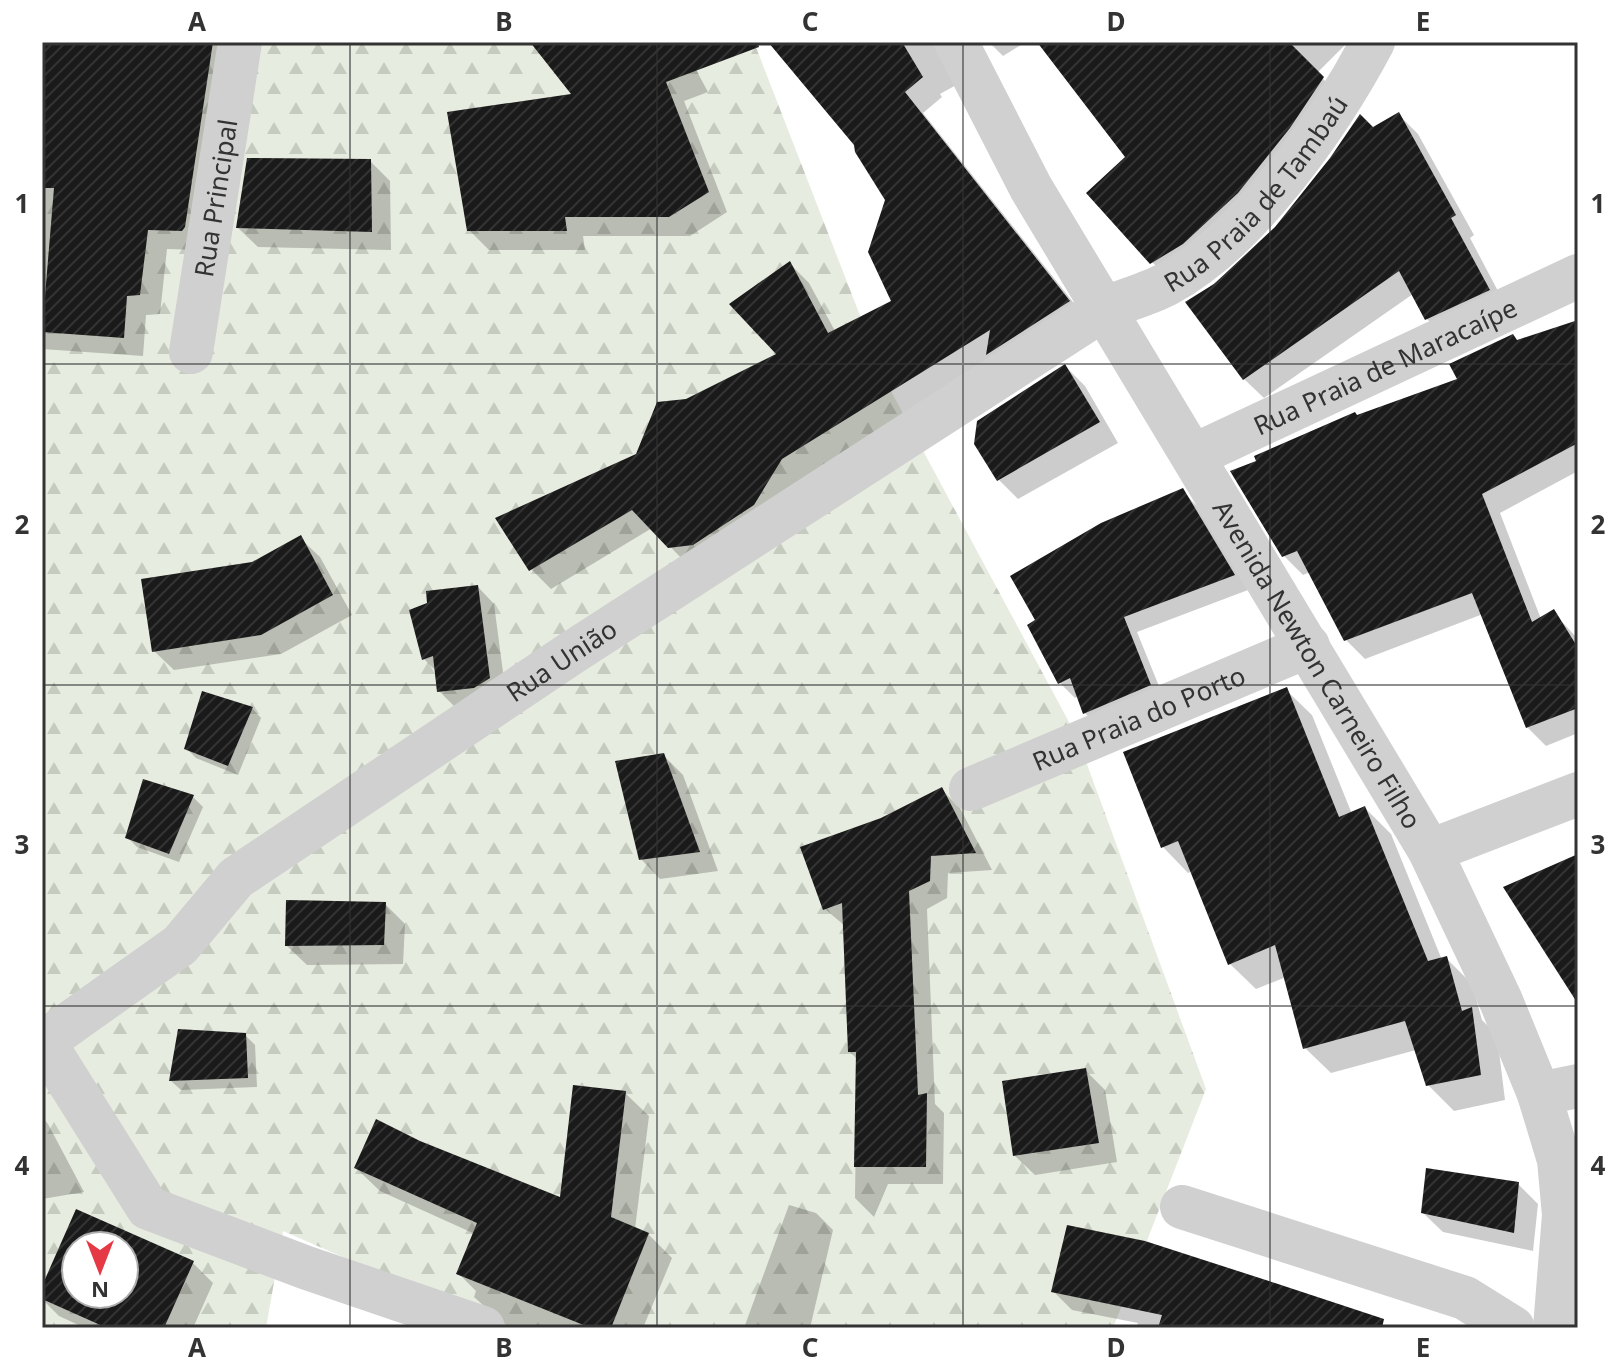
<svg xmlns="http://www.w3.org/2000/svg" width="1620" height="1370" viewBox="0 0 1620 1370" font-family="'Noto Sans',sans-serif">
<defs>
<pattern id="forest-firs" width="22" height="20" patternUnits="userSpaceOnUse" patternTransform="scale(2)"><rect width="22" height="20" fill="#e6ecdf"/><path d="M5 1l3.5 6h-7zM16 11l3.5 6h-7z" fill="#c6cbc0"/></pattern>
<pattern id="building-hatch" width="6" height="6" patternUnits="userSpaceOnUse" patternTransform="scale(2)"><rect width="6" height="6" fill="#1a1a1a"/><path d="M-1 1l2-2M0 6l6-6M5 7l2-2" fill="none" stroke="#333"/></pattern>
</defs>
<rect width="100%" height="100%" fill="#fff"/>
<path fill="url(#forest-firs)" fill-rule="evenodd" d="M42,42H754L885,380L1077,737L1206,1089L1113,1328H506L283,1231L266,1328H42ZM76,1246H124V1294H76Z"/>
<g fill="#0003" fill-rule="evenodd">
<path d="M42,42H221L202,250L167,249L160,314L146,315L143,356L42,349Z"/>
<path d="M532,42H681L708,92L684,101L727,212L690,236H583L585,250H489L469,230L575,96Z"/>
<path d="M773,42H961L958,84L940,94L942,97L923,113L1088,321L689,566L652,528L551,589L531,569L686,401L779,355L789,263L809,283L835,331L893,302L887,199L856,144Z"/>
<path d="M989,42H1026L1003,56Z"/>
<path d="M1039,42H1348L1317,73L1342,98L1172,283L1088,194L1128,157Z"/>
<path d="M1399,115L1418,134L1474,235L1470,238L1508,310L1446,338L1427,319L1413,294L1264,398L1244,379L1188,303L1245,260L1372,129Z"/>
<path d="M370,161L390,181L391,250L258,247L238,228Z"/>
<path d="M1578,322V471L1500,513L1541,619L1553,612L1578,639V733L1546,746L1527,727L1483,614L1365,659L1346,640L1310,572L1303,575L1284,556L1357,417L1460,380L1519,342Z"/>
<path d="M1065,366L1085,386L1118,443L1018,499L999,480Z"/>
<path d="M1182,491L1197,506L1248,590L1137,632L1165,701L1100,728L1085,713L1079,696L1075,698L1060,683L1029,625Z"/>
<path d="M300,538L320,557L352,615L281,654L174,670L154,651L252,564Z"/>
<path d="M478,587L494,604L506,695L456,708L439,691L437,672L424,659Z"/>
<path d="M1286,690L1312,715L1352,814L1365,808L1391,834L1442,960L1446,958L1472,984L1482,1020L1497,1035L1505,1100L1454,1111L1428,1085L1416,1050L1331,1073L1305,1048L1286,977L1256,989L1230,964L1192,871L1188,873L1163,847Z"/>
<path d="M252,708L261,718L238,775L196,758L186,748Z"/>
<path d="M663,755L683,775L718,871L660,879L641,859Z"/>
<path d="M942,790L960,808L992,870L948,873L947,898L927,909L935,1104L944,1113L943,1184H888L874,1217L855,1198L857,1059L850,1052L845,926L825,909L881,820Z"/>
<path d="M193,797L203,807L179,862L137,847L127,837Z"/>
<path d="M385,904L405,924L403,964L307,965L287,946Z"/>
<path d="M245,1035L255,1045L257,1087L181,1090L171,1081Z"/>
<path d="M1085,1070L1105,1090L1117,1162L1035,1175L1015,1156Z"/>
<path d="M625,1093L649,1116L635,1229L648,1234L672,1258L643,1328H509L474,1297L476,1291L459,1274L475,1234L380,1191L356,1168L419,1143L562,1200Z"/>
<path d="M42,1117L48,1124L84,1192L42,1199Z"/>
<path d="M1518,1184L1538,1204L1533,1251L1443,1232L1423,1213Z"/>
<path d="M789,1205L816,1213L833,1230L810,1328H744Z"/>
<path d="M77,1212L193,1263L213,1283L193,1328H85L59,1316L42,1299V1290ZM76,1246H124V1294H76Z"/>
<path d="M1054,1292L1370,1328H1136L1138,1323L1072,1310Z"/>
</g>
<g fill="url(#building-hatch)" fill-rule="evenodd">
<path d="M42,42H213L185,227L182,231L148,230L140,295L127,296L124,338L42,332L54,188H42Z"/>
<path d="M530,42H758L759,47L666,82L709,192L669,217H565L567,231H467L447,112L571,94Z"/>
<path d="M768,42H902L923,77L905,92L1070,301L986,355L990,330L782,459L754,505L693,545L668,548L632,510L529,571L495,518L636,454L657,402L686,399L776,354L729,304L790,261L828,333L891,301L868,252L885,200L855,152L854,145Z"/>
<path d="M1037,42H1289L1324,77L1290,128L1238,193L1183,244L1150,264L1086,193L1125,157Z"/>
<path d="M1399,112L1456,215L1451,218L1490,290L1425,320L1399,271L1243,380L1185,302L1214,284L1275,227L1330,158L1360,114L1373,127Z"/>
<path d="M247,158L371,159L372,232L236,228Z"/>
<path d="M1578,320V443L1482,494L1532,622L1554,609L1578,648V708L1526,728L1472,593L1344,641L1297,551L1282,557L1230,471L1256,461L1254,456L1355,412L1357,415L1457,379L1449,364L1513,334L1517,340Z"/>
<path d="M1065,364L1100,422L997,481L974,444L977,421Z"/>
<path d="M1183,488L1235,575L1124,617L1151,685L1083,714L1070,678L1058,684L1027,625L1035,620L1010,576L1101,523Z"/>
<path d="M301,535L333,595L261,635L152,652L141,579L252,562Z"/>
<path d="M478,585L490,678L474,688L437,692L433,656L422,660L409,610L427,603L426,591Z"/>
<path d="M1287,687L1339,817L1365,806L1428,961L1447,956L1462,1011L1472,1007L1481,1075L1426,1086L1405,1021L1303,1049L1275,945L1228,965L1178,841L1161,848L1123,752Z"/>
<path d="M202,691L253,707L228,766L184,749Z"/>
<path d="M664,753L700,852L639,860L615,761Z"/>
<path d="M143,779L194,795L169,854L125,838Z"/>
<path d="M942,787L976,853L931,856L930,881L909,891L918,1095L927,1093L926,1167H854L856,1052H848L842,903L823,910L800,847L881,818Z"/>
<path d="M1578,854V1004L1503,887Z"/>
<path d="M286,900L386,902L384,945L285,946Z"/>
<path d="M178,1029L246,1033L248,1078L169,1081Z"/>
<path d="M1086,1068L1099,1143L1013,1156L1002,1081Z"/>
<path d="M573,1085L626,1091L611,1217L649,1233L611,1328H591L456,1274L477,1223L354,1168L376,1119L420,1141L560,1197Z"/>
<path d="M1426,1168L1519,1182L1514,1233L1421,1213Z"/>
<path d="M76,1209L194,1261L164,1328H107L42,1299V1286ZM76,1246H124V1294H76Z"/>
<path d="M1067,1225L1145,1241L1275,1283L1384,1319L1382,1328H1158L1162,1315L1051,1292Z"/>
</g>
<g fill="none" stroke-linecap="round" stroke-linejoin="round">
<g stroke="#d0d0d0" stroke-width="44">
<path id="s1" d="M956,42L1031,188L1430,851L1501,1001L1539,1094L1559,1160L1564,1215L1555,1328"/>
<path id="s2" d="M191,352L240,42"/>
<path id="s3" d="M1193,456L1578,276"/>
<path id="s4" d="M971,789L1308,646"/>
<path d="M1430,851L1578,794"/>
<path d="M44,1042L148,1208L307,1268L483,1328"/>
<path id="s5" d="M42,1043L180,945L236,878L573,652L1104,309C1125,300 1148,294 1167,284C1249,240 1330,123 1373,42"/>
<path d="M1539,1094L1578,1086"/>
<path d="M1182,1207L1465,1298L1513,1328"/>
</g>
</g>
<path fill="none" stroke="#333" stroke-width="2" stroke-opacity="0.55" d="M350,42V1328M657,42V1328M963,42V1328M1270,42V1328M42,364H1578M42,685H1578M42,1006H1578"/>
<g text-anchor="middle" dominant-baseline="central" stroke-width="8" stroke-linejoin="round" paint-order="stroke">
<g font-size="26" fill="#333" stroke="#fff">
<text stroke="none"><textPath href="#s5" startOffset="1490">Rua Praia de Tambaú</textPath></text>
<text stroke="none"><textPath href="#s2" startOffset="156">Rua Principal</textPath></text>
<text stroke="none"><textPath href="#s3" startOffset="212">Rua Praia de Maracaípe</textPath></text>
<text stroke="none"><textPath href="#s5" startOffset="648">Rua União</textPath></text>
<text stroke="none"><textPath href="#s1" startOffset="720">Avenida Newton Carneiro Filho</textPath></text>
<text stroke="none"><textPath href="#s4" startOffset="182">Rua Praia do Porto</textPath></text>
</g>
</g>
<rect width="1620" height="1370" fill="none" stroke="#ffffff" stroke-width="88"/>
<g transform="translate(100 1270) rotate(180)"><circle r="38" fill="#ffffff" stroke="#adadad" stroke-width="2"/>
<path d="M0-6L14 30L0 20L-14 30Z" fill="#e63946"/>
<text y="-12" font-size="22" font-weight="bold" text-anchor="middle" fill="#333333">N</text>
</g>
<rect x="44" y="44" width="1532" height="1282" fill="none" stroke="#333" stroke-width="3"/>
<g font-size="26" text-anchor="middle" font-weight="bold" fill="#333">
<text x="197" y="31">A</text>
<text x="504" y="31">B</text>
<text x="810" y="31">C</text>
<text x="1116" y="31">D</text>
<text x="1423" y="31">E</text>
<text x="22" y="213">1</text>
<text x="1598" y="213">1</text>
<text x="22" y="534">2</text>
<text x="1598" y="534">2</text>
<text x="22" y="854">3</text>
<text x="1598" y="854">3</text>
<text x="22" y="1175">4</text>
<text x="1598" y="1175">4</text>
<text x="197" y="1357">A</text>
<text x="504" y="1357">B</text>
<text x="810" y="1357">C</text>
<text x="1116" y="1357">D</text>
<text x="1423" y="1357">E</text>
</g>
</svg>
